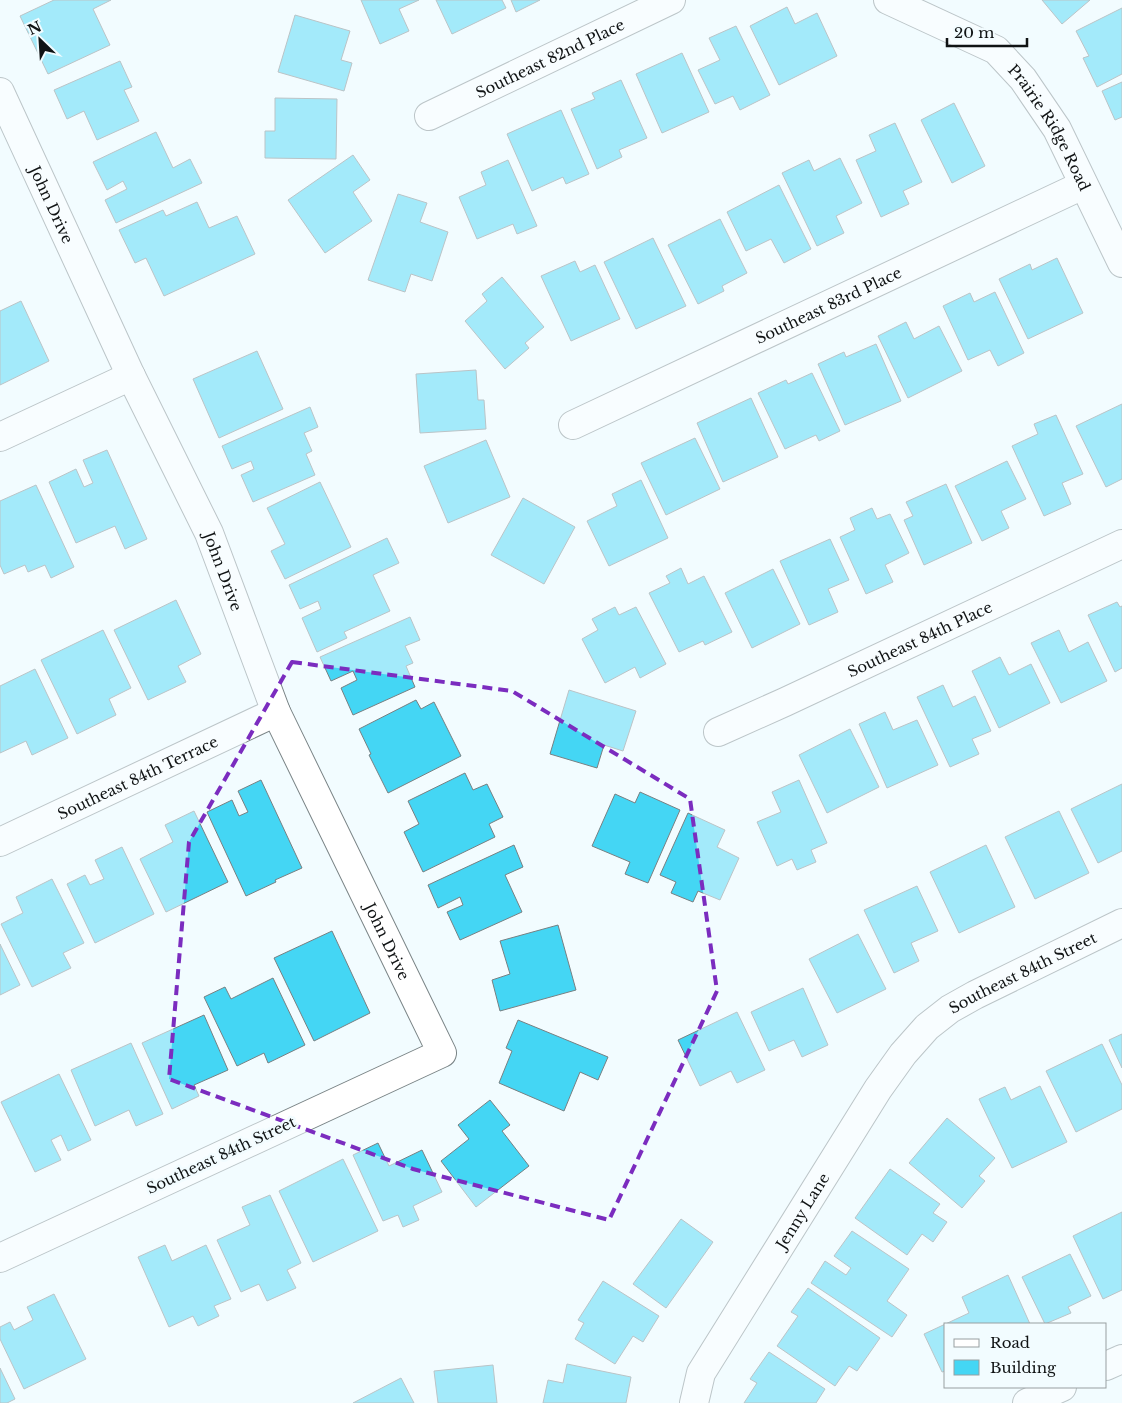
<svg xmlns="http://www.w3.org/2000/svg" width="1122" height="1403" viewBox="0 0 1122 1403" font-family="'Libre Baskerville',serif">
<rect width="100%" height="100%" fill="#f2fcff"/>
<g fill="#44d6f4" stroke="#778082">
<path d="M54,0H111L93,9L110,45L48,74L20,16Z"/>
<path d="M361,0H419L399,9L409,31L380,44Z"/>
<path d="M436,0H502L506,8L452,34Z"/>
<path d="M511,0H540L516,12Z"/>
<path d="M1042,0H1090L1062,24Z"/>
<path d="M787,7L795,24L817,13L837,56L779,85L750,26Z"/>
<path d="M1122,8V74L1097,87L1083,58L1089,56L1076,31Z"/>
<path d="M295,15L350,31L341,60L352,63L344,91L278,72Z"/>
<path d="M736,26L770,95L740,110L733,96L715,104L698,70L720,60L709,38Z"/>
<path d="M682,53L709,112L662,133L636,74Z"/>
<path d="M120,61L132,87L124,90L139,121L97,140L84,111L67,119L54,90Z"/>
<path d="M621,80L647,138L619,150L622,157L597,169L571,109L595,99L592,93Z"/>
<path d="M1122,82V117L1115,120L1102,91Z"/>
<path d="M275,98L337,99L336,159L265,158V131H275Z"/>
<path d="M954,103L985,166L952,183L921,120Z"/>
<path d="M561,110L589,174L566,184L563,177L532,191L507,134Z"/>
<path d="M895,123L922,182L903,191L909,204L881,217L856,160L876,151L869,135Z"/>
<path d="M156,132L173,168L190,159L202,183L116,223L105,200L127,189L123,181L107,190L93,162Z"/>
<path d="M353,155L370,180L353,192L372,221L325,253L288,200Z"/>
<path d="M840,158L862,203L836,216L844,233L817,246L782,173L809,160L814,171Z"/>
<path d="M508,160L537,226L517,234L513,224L477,239L459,197L486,185L481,172Z"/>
<path d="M779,185L811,249L784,263L771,239L746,251L727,212Z"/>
<path d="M398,194L427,203L420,222L448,232L432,281L411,274L405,292L368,280Z"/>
<path d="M197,202L209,228L237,216L255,254L164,296L146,258L135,263L119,230L163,210L166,216Z"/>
<path d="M720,219L747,273L722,286L724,291L698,304L668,245Z"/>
<path d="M653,238L686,306L636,329L604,262Z"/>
<path d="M1057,258L1083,313L1028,339L999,279L1030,264L1032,270Z"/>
<path d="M575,261L580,272L595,265L620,319L571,341L541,276Z"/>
<path d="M502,277L544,327L525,343L529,348L505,369L465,321L487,301L482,294Z"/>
<path d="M995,292L1024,353L998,366L990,350L968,360L943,306L970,293L974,302Z"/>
<path d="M21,301L49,361L0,385V311Z"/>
<path d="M906,322L914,339L939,326L962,371L908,398L878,336Z"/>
<path d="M876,344L901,401L845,425L818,364L844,352L846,357Z"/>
<path d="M257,351L283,409L219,438L193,379Z"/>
<path d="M476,370L478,400H484L486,429L420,433L416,374Z"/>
<path d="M812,373L840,431L819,441L816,435L785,449L758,393L786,380L788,384Z"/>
<path d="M751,398L778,457L723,482L697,423Z"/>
<path d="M1122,404V479L1106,487L1076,426Z"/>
<path d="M310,407L318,427L304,433L312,451L306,454L315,475L253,502L241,475L254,469L251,461L232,469L222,446Z"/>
<path d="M1056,415L1083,474L1062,483L1071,504L1044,516L1012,446L1038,434L1034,424Z"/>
<path d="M695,438L720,489L666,515L641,463Z"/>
<path d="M486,440L510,497L448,523L424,466Z"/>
<path d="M107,450L147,539L125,549L115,526L76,543L49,482L76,469L84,487L93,483L83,460Z"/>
<path d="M1007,461L1026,499L1001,511L1009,528L982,541L955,486Z"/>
<path d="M641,480L668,538L609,566L587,521L617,506L612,494Z"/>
<path d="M320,482L351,547L285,579L271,551L285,544L267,508Z"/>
<path d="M946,484L972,543L924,565L904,520L913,516L906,502Z"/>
<path d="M36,485L74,567L51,578L45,565L28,572L25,565L4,574L0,565V501Z"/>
<path d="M523,498L575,527L544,584L491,555Z"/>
<path d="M872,508L877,519L890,514L909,553L885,565L893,582L866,594L840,537L855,530L850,518Z"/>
<path d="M387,538L399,563L373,575L390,611L344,632L347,638L317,652L302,618L321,609L318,601L300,609L289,585Z"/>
<path d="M830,539L849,580L828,589L838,612L809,625L780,561Z"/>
<path d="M681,568L688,584L704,576L732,632L705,645L703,641L679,652L649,593L670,583L666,576Z"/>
<path d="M773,569L800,624L752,648L725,593Z"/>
<path d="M176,600L201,654L178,666L186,682L148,700L114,630Z"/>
<path d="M1117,602L1120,607L1122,606V668L1115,672L1088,615Z"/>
<path d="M615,607L619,615L636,607L666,664L640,678L635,667L605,683L582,639L598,630L592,619Z"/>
<path d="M410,617L420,640L405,646L413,663L406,666L415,687L353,715L341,688L357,680L353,671L331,681L320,657Z"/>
<path d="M103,630L131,688L109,699L116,715L77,734L41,660Z"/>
<path d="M1059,630L1069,652L1088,642L1107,681L1061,703L1031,643Z"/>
<path d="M1000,657L1009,675L1031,664L1050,703L999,728L972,671Z"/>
<path d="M35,669L68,738L32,755L26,741L0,753V686Z"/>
<path d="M943,685L953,707L975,696L991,731L972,739L979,754L950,767L917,697Z"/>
<path d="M569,690L636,711L623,751L604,745L597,768L550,754Z"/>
<path d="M416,700L421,709L434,702L461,756L388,793L369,755L371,754L359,729Z"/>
<path d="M885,712L893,730L917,720L938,765L887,788L859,724Z"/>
<path d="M850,729L879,787L827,813L799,755Z"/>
<path d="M465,773L473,790L487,784L503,817L489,824L495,837L423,872L404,832L419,824L408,801Z"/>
<path d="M261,780L302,868L275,880L276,882L246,896L207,812L232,800L239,816L248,812L238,791Z"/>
<path d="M799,780L827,843L811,850L816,862L797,870L792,859L777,866L757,822L781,812L772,792Z"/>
<path d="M1122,784V851L1098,863L1071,809Z"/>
<path d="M640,792L680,810L648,883L625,874L630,862L592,846L615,794L635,803Z"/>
<path d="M194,811L228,882L166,912L140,859L173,842L165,825Z"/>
<path d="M1059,811L1089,873L1035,899L1005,837Z"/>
<path d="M688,813L725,830L717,847L739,858L720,900L698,891L693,902L671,893L676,882L660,875Z"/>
<path d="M514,845L523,867L505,875L522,912L460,940L447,912L463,905L460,897L438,908L428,885Z"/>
<path d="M986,845L1015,907L959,933L930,872Z"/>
<path d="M122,847L154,914L95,943L67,884L85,875L90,885L104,879L95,860Z"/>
<path d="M52,879L84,943L63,953L71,968L32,987L1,924L23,913L16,897Z"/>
<path d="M917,886L938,931L911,943L919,961L894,973L864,910Z"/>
<path d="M558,925L576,990L500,1011L492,980L510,974L500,941Z"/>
<path d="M332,931L370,1013L314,1041L274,958Z"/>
<path d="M858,934L886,989L837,1013L809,959Z"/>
<path d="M0,944L20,985L0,995Z"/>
<path d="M273,978L305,1045L268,1063L264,1053L237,1066L204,997L225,987L231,999Z"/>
<path d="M803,988L828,1045L802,1057L794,1040L769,1051L751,1012Z"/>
<path d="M737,1012L765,1070L737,1083L731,1071L700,1086L678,1040Z"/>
<path d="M204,1015L228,1070L194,1085L199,1096L172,1109L142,1043Z"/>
<path d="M518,1020L608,1057L598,1080L580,1072L564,1111L499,1083L512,1051L506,1048Z"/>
<path d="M1122,1034V1068L1109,1040Z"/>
<path d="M131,1043L163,1114L136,1126L129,1110L95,1126L71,1070Z"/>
<path d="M1102,1044L1122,1085V1109L1076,1132L1046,1071Z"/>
<path d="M59,1074L91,1140L68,1151L61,1135L51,1140L61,1160L35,1172L1,1102Z"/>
<path d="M1040,1086L1067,1142L1012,1168L979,1099L1005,1087L1011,1100Z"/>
<path d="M490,1100L510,1125L502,1131L529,1166L476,1207L441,1161L469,1139L458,1125Z"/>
<path d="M947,1118L995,1158L979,1176L985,1181L962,1208L909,1163Z"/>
<path d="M378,1143L389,1166L422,1150L442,1192L413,1206L419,1220L403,1227L398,1215L383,1221L353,1155Z"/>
<path d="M343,1159L378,1231L313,1262L279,1191Z"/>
<path d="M890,1169L940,1204L933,1213L947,1222L933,1242L922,1234L907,1255L855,1218Z"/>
<path d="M270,1195L301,1263L287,1270L296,1288L267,1301L259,1284L241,1292L217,1240L250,1225L242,1207Z"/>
<path d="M1122,1212V1290L1103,1299L1073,1236Z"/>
<path d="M681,1219L713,1242L666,1308L633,1284Z"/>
<path d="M852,1231L909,1269L887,1301L907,1315L892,1337L811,1283L825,1261L846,1275L851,1268L834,1256Z"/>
<path d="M165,1245L172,1261L206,1245L231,1299L214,1306L219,1316L198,1326L193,1316L169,1327L138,1257Z"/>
<path d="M1070,1254L1091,1296L1068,1307L1071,1313L1045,1324L1022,1277Z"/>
<path d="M1008,1275L1030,1324H946V1371L942,1372L924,1334L969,1313L962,1297Z"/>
<path d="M603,1281L659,1316L643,1342L633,1336L615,1364L575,1339L584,1323L578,1320Z"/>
<path d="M808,1288L880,1338L857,1371L849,1366L835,1386L777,1346L798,1316L791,1312Z"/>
<path d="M54,1294L86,1359L24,1389L0,1339V1327L10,1322L14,1330L33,1320L27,1307Z"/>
<path d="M769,1352L825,1389L816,1403H744L757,1383L750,1379Z"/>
<path d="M567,1364L631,1377L626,1403H543L548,1380L563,1383Z"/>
<path d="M493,1365L497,1403H438L434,1371Z"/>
<path d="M0,1368L15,1399L7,1403H0Z"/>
<path d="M401,1378L414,1403H353Z"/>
</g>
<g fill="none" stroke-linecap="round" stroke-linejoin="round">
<g stroke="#7a8486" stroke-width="30">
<g id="minor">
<path id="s1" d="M888,0L996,50L1023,79L1057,129L1122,263"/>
<path id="s2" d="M0,92L131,376L209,533L276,712L442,1053L0,1258"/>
<path id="s3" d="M429,116L671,0"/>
<path id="s4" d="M573,425L1083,185"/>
<path d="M0,437L131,376"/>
<path id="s5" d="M718,732L785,702L1122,544"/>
<path id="s6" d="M0,842L276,712"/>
<path d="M1106,1366L1122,1359"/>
<path id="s7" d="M694,1403L701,1373L878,1089L903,1054L927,1027L950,1009L975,995L1122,923"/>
<path d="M1027,1403L1062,1387"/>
</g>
</g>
<use href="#minor" stroke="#fff" stroke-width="28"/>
</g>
<path d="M0 0H1122V1403H0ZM292,662L512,691L690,799L717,991L609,1220L413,1169L169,1079L189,842Z" fill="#f2fcff" fill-opacity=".55" fill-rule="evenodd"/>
<path fill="none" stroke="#7b2cbf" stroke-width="4" stroke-dasharray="10 6" stroke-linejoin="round" d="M292,662L512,691L690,799L717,991L609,1220L413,1169L169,1079L189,842Z"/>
<g text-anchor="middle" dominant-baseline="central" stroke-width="5" stroke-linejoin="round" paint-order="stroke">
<g font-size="15" fill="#101314" stroke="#f2fcff">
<text stroke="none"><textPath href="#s3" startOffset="134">Southeast 82nd Place</textPath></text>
<text stroke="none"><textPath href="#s1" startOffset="214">Prairie Ridge Road</textPath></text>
<text stroke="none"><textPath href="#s2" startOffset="124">John Drive</textPath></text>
<text stroke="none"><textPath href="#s4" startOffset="282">Southeast 83rd Place</textPath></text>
<text stroke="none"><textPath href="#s2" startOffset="529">John Drive</textPath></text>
<text stroke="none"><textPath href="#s5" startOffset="222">Southeast 84th Place</textPath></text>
<text stroke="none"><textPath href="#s6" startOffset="152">Southeast 84th Terrace</textPath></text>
<text stroke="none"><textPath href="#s2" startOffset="934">John Drive</textPath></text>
<text stroke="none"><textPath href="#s7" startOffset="555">Southeast 84th Street</textPath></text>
<text transform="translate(221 1155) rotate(-25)">Southeast 84th Street</text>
<text stroke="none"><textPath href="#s7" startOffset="222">Jenny Lane</textPath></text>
</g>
</g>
<rect x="944" y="1323" width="162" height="65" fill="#f2fcff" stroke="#989fa1"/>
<rect x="954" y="1339" width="25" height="8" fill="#ffffff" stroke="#989fa1"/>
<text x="990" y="1348" font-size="15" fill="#101314">Road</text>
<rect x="954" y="1360" width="25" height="15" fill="#44d6f4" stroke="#989fa1"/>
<text x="990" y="1373" font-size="15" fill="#101314">Building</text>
<g transform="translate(40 40) rotate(335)" stroke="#f2fcff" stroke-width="4" paint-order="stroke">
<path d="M0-4L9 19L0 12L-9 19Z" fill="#101314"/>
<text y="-8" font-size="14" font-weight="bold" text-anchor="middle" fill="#101314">N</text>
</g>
<path d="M947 38v8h80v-8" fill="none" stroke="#101314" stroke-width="2.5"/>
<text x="954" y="38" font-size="15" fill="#101314" stroke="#f2fcff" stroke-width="4" paint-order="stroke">20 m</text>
</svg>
